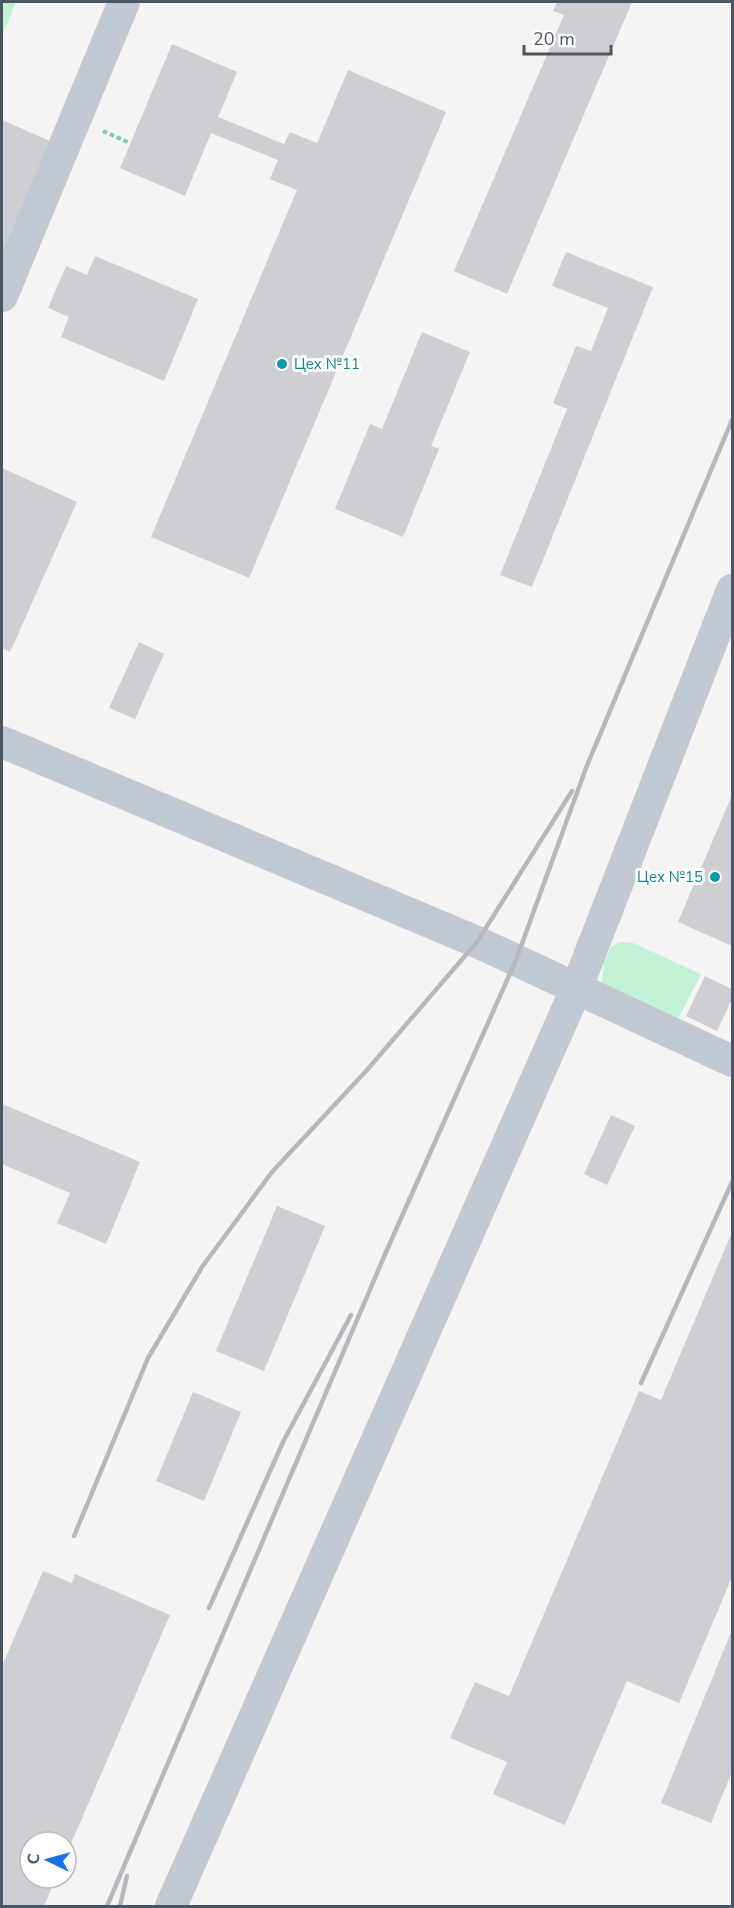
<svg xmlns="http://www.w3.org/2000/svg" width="734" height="1908" viewBox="0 0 734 1908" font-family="'Nunito Sans',sans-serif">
<rect width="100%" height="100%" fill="#f5f3f3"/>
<g fill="#c3f1d5">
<path d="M2,2H16L2,36Z"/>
<path d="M621,942L633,943L701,974L674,1027L602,983L604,962L612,946Z"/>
</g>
<g fill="#cdcfd5">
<path d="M557,2H632L507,294L454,271L564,15L553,11Z"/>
<path d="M172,44L237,72L218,117L284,144L290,132L317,143L348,70L446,112L249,578L151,537L297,190L270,179L278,160L211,133L185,196L120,168Z"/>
<path d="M2,120L50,141L2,255Z"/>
<path d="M566,252L653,287L532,587L500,575L567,409L553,403L576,346L591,351L608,308L552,286Z"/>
<path d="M95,256L198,299L164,381L61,337L69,317L48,308L66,266L87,275Z"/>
<path d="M422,332L470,352L431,446L439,449L403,537L335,509L370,424L382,429Z"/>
<path d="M2,468L77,502L10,652L2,648Z"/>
<path d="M139,642L164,654L135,719L109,708Z"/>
<path d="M732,795V946L678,922Z"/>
<path d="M705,976L732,989V999L717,1031L686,1016Z"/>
<path d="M2,1104L140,1162L106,1244L57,1223L70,1193L2,1164Z"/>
<path d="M611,1115L635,1126L607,1185L584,1174Z"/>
<path d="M277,1206L325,1226L264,1371L216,1351Z"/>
<path d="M732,1232V1577L679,1703L627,1681L565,1825L493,1794L507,1762L450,1738L475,1682L509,1696L639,1391L661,1400Z"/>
<path d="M193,1392L241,1412L204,1501L156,1481Z"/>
<path d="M43,1571L72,1583L75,1574L170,1615L66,1855V1842H30V1878H56L44,1906H2V1666Z"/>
<path d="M732,1630V1772L711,1823L661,1803Z"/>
</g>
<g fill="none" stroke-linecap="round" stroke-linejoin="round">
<path stroke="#7ad0a6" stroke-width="4" stroke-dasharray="4.5 3" stroke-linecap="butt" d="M103,131L130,143"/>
<g stroke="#c1cad2" stroke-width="32">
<path d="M2,296L124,2"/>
<path d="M2,742L477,942L732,1061"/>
<path d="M171,1906L577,987L732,590"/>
</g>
<g stroke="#b5b8bd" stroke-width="4.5">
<path d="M641,1383L732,1182"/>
<path d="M74,1536L148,1358L202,1267L272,1172L367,1070L477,942L572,791"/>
<path d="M209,1608L283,1442L351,1315"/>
<path d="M107,1906L386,1252L516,960L586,768L732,420"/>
<path d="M120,1906L127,1876"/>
</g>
</g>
<g fill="#0f9aa8" stroke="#fff" stroke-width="2">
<circle cx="282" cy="364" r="6"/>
<circle cx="715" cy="877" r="6"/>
</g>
<g text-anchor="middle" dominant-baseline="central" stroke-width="6" stroke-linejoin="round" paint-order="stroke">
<g font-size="15" fill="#0d838f" stroke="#fff" text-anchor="start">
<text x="294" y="364">Цех №11</text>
<text x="703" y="877" text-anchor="end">Цех №15</text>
</g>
</g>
<rect width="734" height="1908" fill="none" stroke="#4a5661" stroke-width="6"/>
<g transform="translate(48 1860) rotate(275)"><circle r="28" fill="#ffffff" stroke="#b7bbc0" stroke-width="1.5"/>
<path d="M0-4.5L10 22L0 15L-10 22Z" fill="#1a73e8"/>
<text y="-9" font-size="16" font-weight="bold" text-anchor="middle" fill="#4a5661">С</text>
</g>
<path d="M524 45v9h87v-9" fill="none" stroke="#4a5661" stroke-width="3"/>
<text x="533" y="45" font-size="18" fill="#4a5661" stroke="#ffffff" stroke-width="4.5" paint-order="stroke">20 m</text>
</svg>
